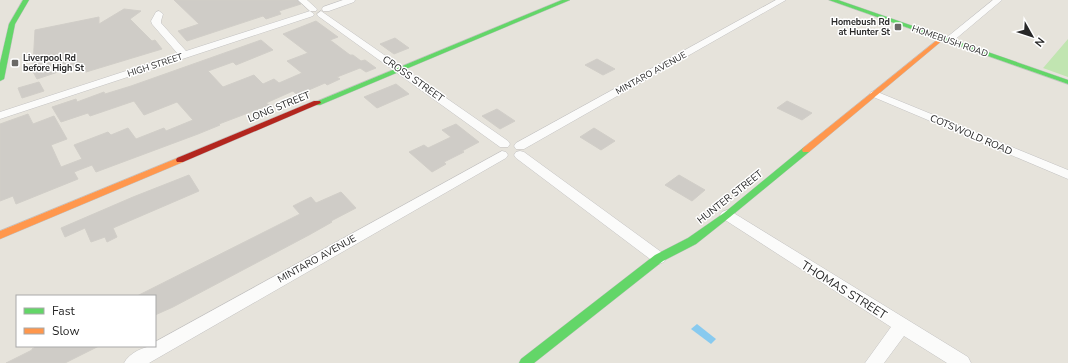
<svg xmlns="http://www.w3.org/2000/svg" width="1068" height="363" viewBox="0 0 1068 363" font-family="'Nunito Sans',sans-serif">
<rect width="100%" height="100%" fill="#e6e3db"/>
<path fill="#c1e5b1" d="M1068,39V77L1043,68L1044,67Z"/>
<path fill="#88caef" d="M697,324L716,339L711,344L691,329Z"/>
<g fill="#cfccc7" stroke="#d1cec8">
<path d="M174,0H297L301,4L279,11L281,14L266,19L263,16L187,41L178,31L199,24Z"/>
<path d="M124,9L141,11L130,19L152,41L155,40L162,49L86,72L82,64L37,79L32,70L36,69L33,65L35,30L99,17V24Z"/>
<path d="M316,21L338,37L330,40L350,55H353L361,61L365,60L376,68L366,72L360,68L337,77L340,79L327,85L325,83L297,95L293,91L266,103L269,105L219,124L220,125L198,134L96,172L92,165L74,172L78,179L16,204L13,196L0,201V124L28,114L33,124L54,116L67,139L51,145L61,167L82,159L74,145L108,132L111,135L128,128L136,139L164,128L166,131L193,120L177,102L144,115L134,101L90,116L88,113L61,122L52,107L76,99L77,102L104,92L105,94L131,86L261,40L273,50L236,65L233,62L208,71L223,87L254,75L263,84L274,79L279,83L302,73L287,61L308,53L283,34Z"/>
<path d="M395,38L409,48L394,54L380,44Z"/>
<path d="M597,59L615,69L603,75L585,65Z"/>
<path d="M39,82L44,91L22,98L18,88Z"/>
<path d="M396,84L409,94L377,108L364,97Z"/>
<path d="M787,101L812,113L802,120L777,108Z"/>
<path d="M497,109L515,121L500,129L482,116Z"/>
<path d="M456,124L479,142L462,151L464,152L444,162L446,164L432,172L409,152L424,145L428,148L451,137L442,130Z"/>
<path d="M594,128L615,141L601,150L580,137Z"/>
<path d="M189,175L199,191L113,228L117,237L107,242L105,237L91,242L85,228L65,237L61,228L133,197Z"/>
<path d="M679,175L705,190L692,201L665,185Z"/>
<path d="M341,192L356,208L331,221L332,222L309,235L173,307L155,315V296H137L300,214L293,206L311,197L316,203Z"/>
<path d="M37,346H99L65,363H6L32,350V349Z"/>
</g>
<g fill="none" stroke-linecap="round" stroke-linejoin="round">
<g stroke="#c3c2c2" stroke-width="1">
<g id="street">
<path d="M298,0H307L317,9L316,11H310Z"/>
<path d="M343,0H355L354,2L329,11H323L322,9L323,7Z"/>
<path d="M776,0H786L524,149H516L514,146L516,143Z"/>
<path d="M993,0H1002L952,42H946L944,40L946,38Z"/>
<path d="M159,11L163,14L161,21V23L186,51L307,12L310,11L314,14L313,16L0,119V112L178,54L152,24L151,21L156,12Z"/>
<path d="M321,11L508,141L510,144L508,147H500L318,16L317,14Z"/>
<path d="M875,91L1068,170V179L871,96L870,94L871,92Z"/>
<path d="M502,151L506,152L508,155L506,158L149,363H124C129,353 144,346 155,346V342Z"/>
<path d="M520,151L524,152L664,254L666,258L664,262L659,264L654,262L516,158L514,155L516,152Z"/>
<path d="M727,210L732,212L968,357L971,363H947L904,336L884,363H865L891,327L722,218L720,215L722,212Z"/>
</g>
</g>
<g stroke="#c3c2c2" stroke-width="1">
<g id="fast">
<path d="M23,0H29L15,24L4,79L0,81V63L9,24Z"/>
<path d="M562,0H570L320,105H314L313,103Z"/>
<path d="M829,0H838L1068,80V84Z"/>
<path d="M806,147L809,148L810,150L809,152L730,217L696,244L663,261L534,363H519L521,359L655,255L688,238L724,213L803,148Z"/>
</g>
</g>
<g stroke="#c3c2c2" stroke-width="1">
<g id="slow">
<path d="M942,36L944,37V39L809,152H803L802,150L803,148Z"/>
<path d="M180,157L183,158L184,160L183,162L0,239V231Z"/>
</g>
</g>
<g stroke="#c3c2c2" stroke-width="1">
<path id="jam" d="M314,101H320L321,103L183,162H177L176,160L177,158Z"/>
</g>
<use href="#street" fill="#fbfbfa" fill-rule="evenodd"/>
<use href="#fast" fill="#63d668" fill-rule="evenodd"/>
<use href="#slow" fill="#ff974d" fill-rule="evenodd"/>
<use href="#jam" fill="#b3261e" fill-rule="evenodd"/>
</g>
<g fill="#6a6966" stroke="#fff" stroke-width="1.5">
<rect x="894" y="23" width="8" height="8" rx="2"/>
<rect x="11" y="59" width="8" height="8" rx="2"/>
</g>
<g text-anchor="middle" dominant-baseline="central" stroke-width="3" stroke-linejoin="round" paint-order="stroke">
<g font-size="9" font-weight="bold" fill="#272727" stroke="#fff" text-anchor="end">
<text x="890" y="22">Homebush Rd<tspan x="890" dy="10">at Hunter St</tspan></text>
<text x="23" y="58" text-anchor="start">Liverpool Rd<tspan x="23" dy="10">before High St</tspan></text>
</g>
<g font-size="9" fill="#272727" stroke="#fff">
<text transform="translate(950 41) rotate(19)">HOMEBUSH ROAD</text>
<text transform="translate(155 65) rotate(-18)">HIGH STREET</text>
<text transform="translate(651 73) rotate(-29)">MINTARO AVENUE</text>
</g>
<g font-size="10" fill="#272727" stroke="#fff">
<text transform="translate(413 79) rotate(35)">CROSS STREET</text>
<text transform="translate(279 107) rotate(-22)">LONG STREET</text>
<text transform="translate(971 135) rotate(23)">COTSWOLD ROAD</text>
<text transform="translate(730 197) rotate(-38)">HUNTER STREET</text>
<text transform="translate(317 259) rotate(-29)">MINTARO AVENUE</text>
</g>
<g font-size="12" fill="#272727" stroke="#fff">
<text transform="translate(844 290) rotate(32)">THOMAS STREET</text>
</g>
</g>
<rect x="16" y="295" width="140" height="52" fill="#ffffff" stroke="#a9a9a9"/>
<rect x="24" y="308" width="20" height="6" fill="#63d668" stroke="#a9a9a9"/>
<text x="52" y="315" font-size="12" fill="#272727">Fast</text>
<rect x="24" y="328" width="20" height="6" fill="#ff974d" stroke="#a9a9a9"/>
<text x="52" y="335" font-size="12" fill="#272727">Slow</text>
<g transform="translate(1032 36) rotate(129)" stroke="#ffffff" stroke-width="3" paint-order="stroke">
<path d="M0-3L7 15L0 10L-7 15Z" fill="#272727"/>
<text y="-6" font-size="11" font-weight="bold" text-anchor="middle" fill="#272727">N</text>
</g>
</svg>
